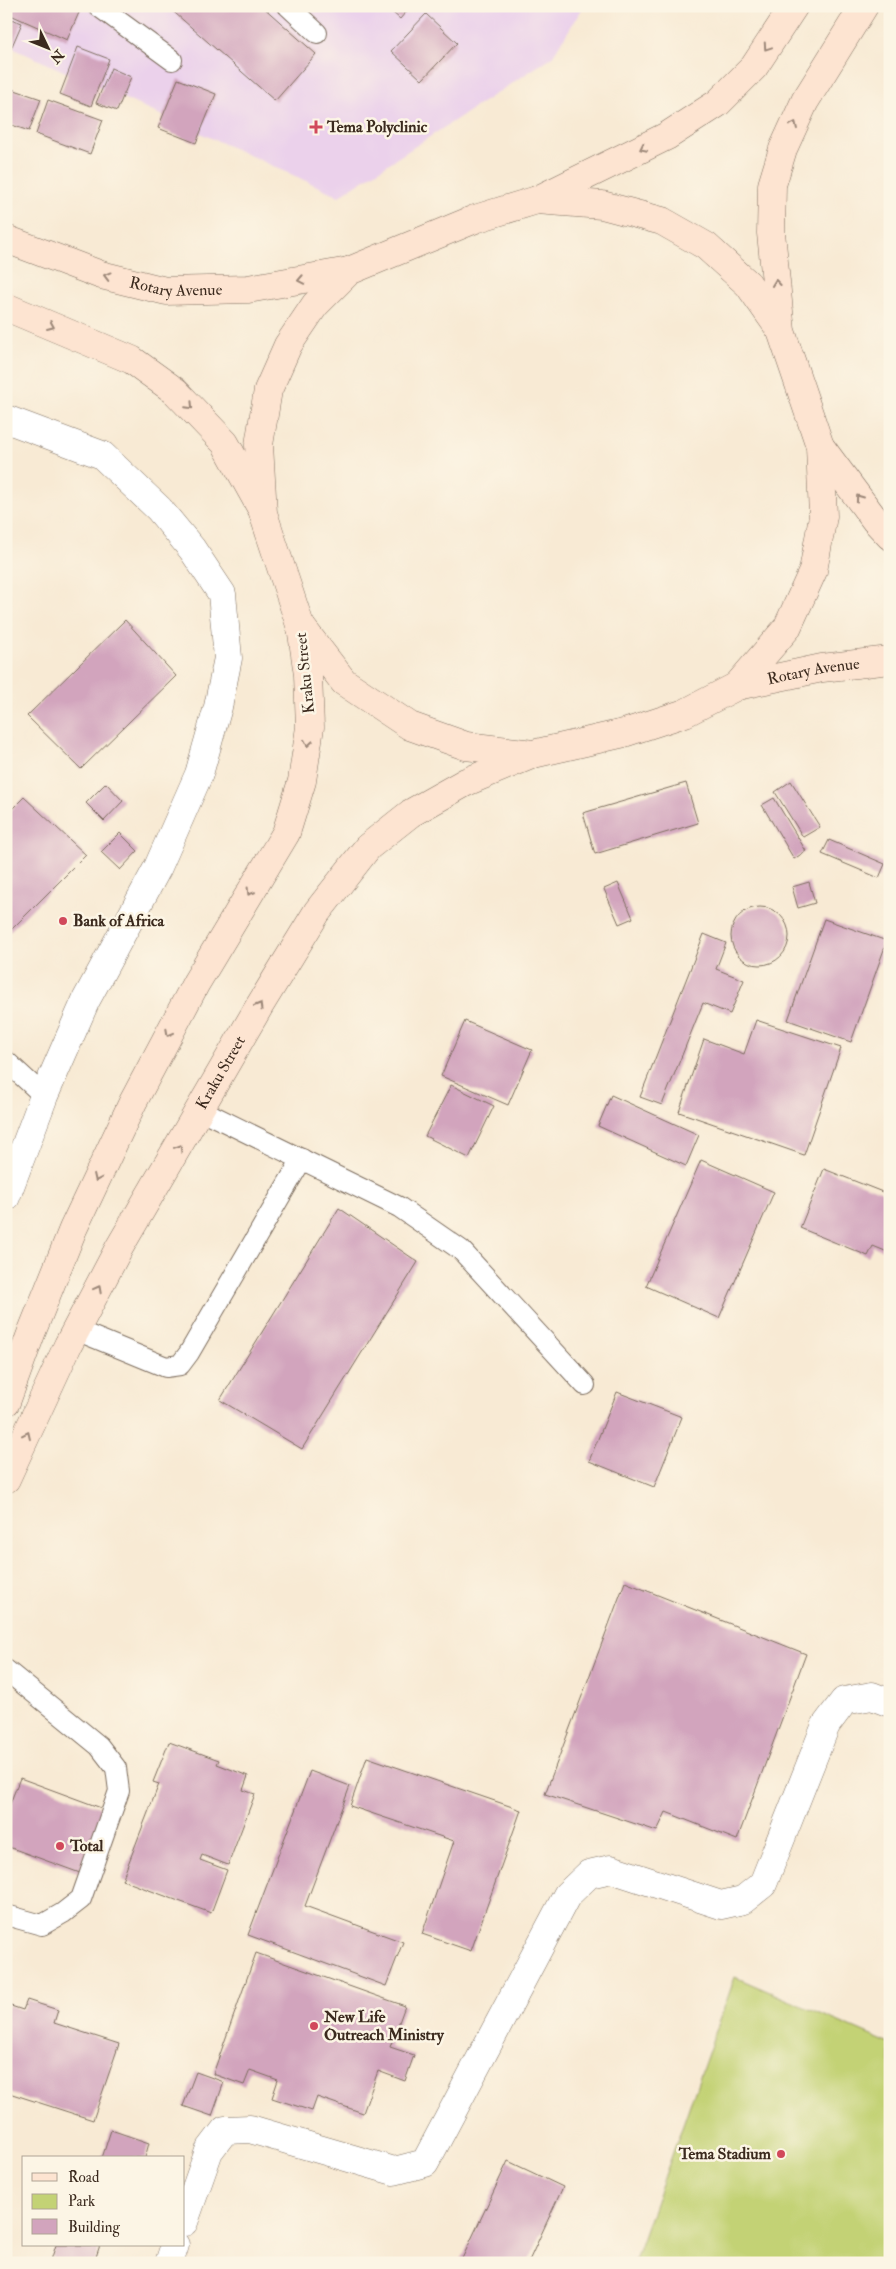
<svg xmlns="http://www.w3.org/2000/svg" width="896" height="2269" viewBox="0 0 896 2269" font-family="'IM FELL Double Pica',serif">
<rect width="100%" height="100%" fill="#fcf5e5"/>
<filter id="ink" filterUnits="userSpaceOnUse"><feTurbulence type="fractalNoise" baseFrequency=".02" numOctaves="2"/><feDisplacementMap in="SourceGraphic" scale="10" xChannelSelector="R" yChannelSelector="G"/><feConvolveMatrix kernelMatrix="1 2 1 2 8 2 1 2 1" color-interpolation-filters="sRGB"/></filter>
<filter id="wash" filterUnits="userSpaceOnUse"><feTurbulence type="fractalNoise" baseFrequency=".0096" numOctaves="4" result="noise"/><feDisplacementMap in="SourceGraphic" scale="20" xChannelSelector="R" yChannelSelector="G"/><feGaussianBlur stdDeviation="1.12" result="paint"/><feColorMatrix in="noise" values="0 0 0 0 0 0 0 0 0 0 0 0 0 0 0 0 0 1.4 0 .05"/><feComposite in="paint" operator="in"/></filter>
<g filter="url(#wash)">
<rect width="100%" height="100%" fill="#f8ead4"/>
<path fill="#ebd1eb" d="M6,6H584L552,57L339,196L6,45Z"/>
<path fill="#c3d275" stroke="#7f7e4a" d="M735,1977L890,2044V2263H634Z"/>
<g id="blocks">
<g fill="#d2a4bd">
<path d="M6,6H77L81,8L67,40L6,13Z"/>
<path d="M167,6H262L316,54L275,101Z"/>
<path d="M385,6H411L400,19Z"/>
<path d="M426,14L457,43L422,80L391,51Z"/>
<path d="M6,17L22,23L6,60Z"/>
<path d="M78,47L109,59L91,106L60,94Z"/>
<path d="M111,68L131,77L117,111L96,103Z"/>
<path d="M178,79L216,94L196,143L158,128Z"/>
<path d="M6,87L41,99L29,131L6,123Z"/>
<path d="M48,100L103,120L90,154L36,134Z"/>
<path d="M125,620L176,676L81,769L27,716Z"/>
<path d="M791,781L820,827L803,837L775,792Z"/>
<path d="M106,783L123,801L104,821L86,803Z"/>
<path d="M686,783L698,823L595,854L583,813Z"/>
<path d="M24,797L86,855L6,935V815Z"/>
<path d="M774,798L806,851L794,859L762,805Z"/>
<path d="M120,833L138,851L120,870L101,852Z"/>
<path d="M829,840L885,864L879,878L822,854Z"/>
<path d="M809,882L815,903L798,908L792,887Z"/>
<path d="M618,883L633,918L619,924L604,889Z"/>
<circle cx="760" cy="936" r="29"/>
<path d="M824,919L887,941L851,1042L788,1020Z"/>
<path d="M704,934L726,943L716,969L744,980L730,1014L703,1003L662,1105L640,1097Z"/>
<path d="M756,1020L841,1048L804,1155L679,1112L704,1039L744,1054Z"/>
<path d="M465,1021L532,1050L508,1105L441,1076Z"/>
<path d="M451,1085L494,1106L469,1158L425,1136Z"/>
<path d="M611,1095L699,1135L686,1166L598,1126Z"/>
<path d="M701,1160L774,1192L719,1318L646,1286Z"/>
<path d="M824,1169L890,1195V1253L873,1246L868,1256L800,1228Z"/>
<path d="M339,1208L418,1262L302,1449L220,1400Z"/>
<path d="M617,1392L682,1417L654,1487L589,1461Z"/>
<path d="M625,1582L806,1654L737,1840L666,1812L657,1831L545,1794Z"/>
<path d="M169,1742L219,1760L217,1764L248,1776L243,1790L255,1794L228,1865L202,1855L200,1860L227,1870L211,1913L122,1880L159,1784L153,1782Z"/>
<path d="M367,1757L521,1810L471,1951L422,1934L454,1841L350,1806Z"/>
<path d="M310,1771L350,1786L305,1906L403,1942L386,1986L248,1935Z"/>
<path d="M20,1778L104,1809L80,1873L6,1846V1814Z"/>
<path d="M256,1953L405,2006L390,2047L414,2055L405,2081L378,2071L363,2113L317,2097L312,2111L272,2098L278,2080L250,2070L244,2085L213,2074Z"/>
<path d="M27,2000L58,2010L54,2023L119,2044L93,2120L6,2092V2012L8,2005L23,2010Z"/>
<path d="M196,2072L224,2082L212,2116L183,2106Z"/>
<path d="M111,2130L149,2143L145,2158H102Z"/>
<path d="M508,2161L563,2187L528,2263H460Z"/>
<path d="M56,2245H100L94,2263H50Z"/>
</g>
</g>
</g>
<g filter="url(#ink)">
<use href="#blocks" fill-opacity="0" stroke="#7d6d5e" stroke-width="1"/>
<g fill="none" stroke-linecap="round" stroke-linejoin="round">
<g stroke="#7d6d5e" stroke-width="22">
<g id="service">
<path d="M98,6L172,60"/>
<path d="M288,6L317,33"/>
<path d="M6,1061L44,1096"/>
<path d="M201,1110L399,1207L461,1250L585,1385"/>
<path d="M76,1330L166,1367L180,1365L189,1353L302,1159"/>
<path d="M6,1670L99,1746L116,1768L119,1791L81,1899L63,1913L42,1925L6,1915"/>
</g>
</g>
<g stroke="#7d6d5e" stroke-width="29">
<g id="minor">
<path d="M6,419L102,455L159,509L192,549L222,594L228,658L218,707L199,774L158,867L86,1000L44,1096L6,1197"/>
<path d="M184,2222L209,2151L225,2130L250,2129L394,2171L425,2163L567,1895L589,1874L611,1869L721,1905L743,1900L763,1884L826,1725L844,1701L872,1696L890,1703"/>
<path d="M169,2263L175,2245"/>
</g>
</g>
<g stroke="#7d6d5e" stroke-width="29">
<g id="secondary">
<path d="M794,6L754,67L718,103L667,136L537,200L475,219L349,271L315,305L288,345L268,390L259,445L263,513L300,625L344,682L410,726L466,746L533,754L624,733L685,713L737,686L787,628L813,571L823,516L820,446L781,331L771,233L772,185L783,149L805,101L864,6"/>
<path d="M537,200L602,205L662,221L706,246L748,284L779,328"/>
<path id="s1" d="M6,239L101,275L166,291L248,289L349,271"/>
<path d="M6,307L132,360L175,391L225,443L260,506"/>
<path d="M820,446L875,520L890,536"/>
<path id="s2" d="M737,686L822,668L890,660"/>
<path d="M6,1402L32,1331L73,1229L133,1102L196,983L286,833L302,781L310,727L308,675L301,626"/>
<path id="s3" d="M6,1479L68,1345L119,1248L260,1005L317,912L368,847L411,813L466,782L531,755"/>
</g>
</g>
<use href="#service" stroke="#fff" stroke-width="20"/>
<use href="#minor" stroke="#fff" stroke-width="28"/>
<use href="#secondary" stroke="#fde4d1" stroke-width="28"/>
</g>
<defs><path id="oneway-chevron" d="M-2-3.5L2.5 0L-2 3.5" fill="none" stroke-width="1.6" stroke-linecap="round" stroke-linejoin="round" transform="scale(1.25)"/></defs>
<g stroke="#9c8778">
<use href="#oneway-chevron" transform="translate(767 47) rotate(124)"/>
<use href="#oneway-chevron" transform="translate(794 125) rotate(-65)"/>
<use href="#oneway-chevron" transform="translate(643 148) rotate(154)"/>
<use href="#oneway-chevron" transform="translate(107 276) rotate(-165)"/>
<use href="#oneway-chevron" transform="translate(301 280) rotate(169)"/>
<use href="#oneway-chevron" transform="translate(776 283) rotate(-96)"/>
<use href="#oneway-chevron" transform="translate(51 326) rotate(23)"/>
<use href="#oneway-chevron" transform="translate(190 406) rotate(46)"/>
<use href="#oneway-chevron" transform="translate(859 498) rotate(-126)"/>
<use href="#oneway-chevron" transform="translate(308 743) rotate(99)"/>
<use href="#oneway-chevron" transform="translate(250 892) rotate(122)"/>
<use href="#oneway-chevron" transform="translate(259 1006) rotate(-60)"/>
<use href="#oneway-chevron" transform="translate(169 1033) rotate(118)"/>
<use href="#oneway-chevron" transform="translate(179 1148) rotate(-59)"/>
<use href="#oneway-chevron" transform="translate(97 1178) rotate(115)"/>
<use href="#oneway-chevron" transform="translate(98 1289) rotate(-62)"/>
<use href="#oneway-chevron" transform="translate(27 1435) rotate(-65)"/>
</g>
</g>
<g fill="#d1495b" stroke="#fcf5e5" stroke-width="2">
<path d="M313.5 119.5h5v5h5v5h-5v5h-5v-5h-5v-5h5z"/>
<circle cx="63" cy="921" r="5"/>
<circle cx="60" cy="1846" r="5"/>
<circle cx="314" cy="2026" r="5"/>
<circle cx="781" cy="2154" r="5"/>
</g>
<g text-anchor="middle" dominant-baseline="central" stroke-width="5" stroke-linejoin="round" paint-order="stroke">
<g font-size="16" font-weight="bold" fill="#3b2a1e" stroke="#fcf5e5" text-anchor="start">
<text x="327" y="127">Tema Polyclinic</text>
<text x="73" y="921">Bank of Africa</text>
<text x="70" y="1846">Total</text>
<text x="324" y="2017">New Life<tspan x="324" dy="18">Outreach Ministry</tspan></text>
<text x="771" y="2154" text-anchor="end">Tema Stadium</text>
</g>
<g font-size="16" fill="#3b2a1e" stroke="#fcf5e5">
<text stroke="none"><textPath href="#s1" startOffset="178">Rotary Avenue</textPath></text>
<text stroke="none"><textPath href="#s2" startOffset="78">Rotary Avenue</textPath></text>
<text transform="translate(305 673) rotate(-96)">Kraku Street</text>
<text stroke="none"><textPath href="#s3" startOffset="460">Kraku Street</textPath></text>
</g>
</g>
<rect width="896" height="2269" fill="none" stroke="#fcf5e5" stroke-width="25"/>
<rect x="22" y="2156" width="162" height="90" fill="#fcf5e5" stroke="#afa495"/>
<rect x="32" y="2173" width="25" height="8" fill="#fde4d1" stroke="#afa495"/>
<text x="68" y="2182" font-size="15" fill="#3b2a1e">Road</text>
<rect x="32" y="2194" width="25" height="15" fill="#c3d275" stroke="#afa495"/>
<text x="68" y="2206" font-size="15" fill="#3b2a1e">Park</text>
<rect x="32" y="2219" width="25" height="15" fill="#d2a4bd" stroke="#afa495"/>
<text x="68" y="2232" font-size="15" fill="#3b2a1e">Building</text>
<g transform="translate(48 48) rotate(133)" stroke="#fcf5e5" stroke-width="4" paint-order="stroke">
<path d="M0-4L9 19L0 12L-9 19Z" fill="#3b2a1e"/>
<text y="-8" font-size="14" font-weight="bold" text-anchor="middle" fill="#3b2a1e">N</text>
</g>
</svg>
